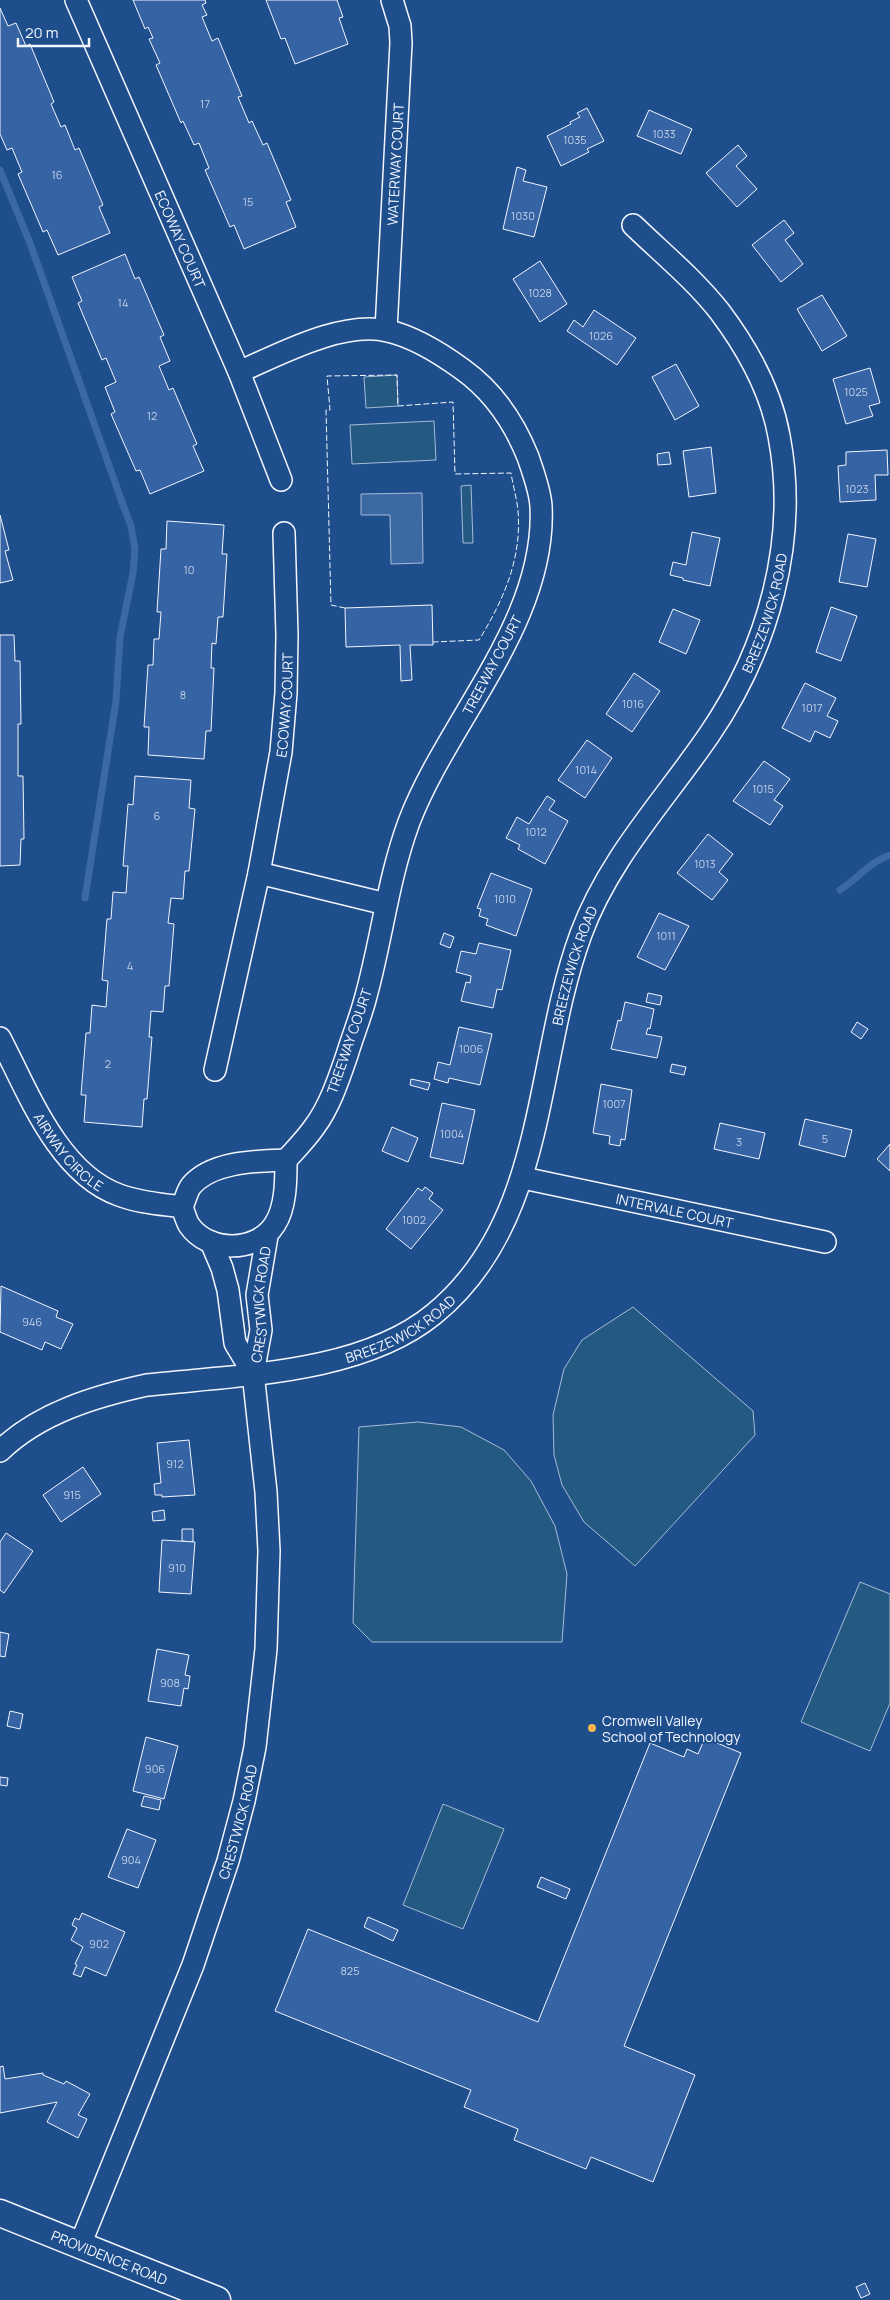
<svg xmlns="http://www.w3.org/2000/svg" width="890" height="2300" viewBox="0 0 890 2300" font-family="Manrope,sans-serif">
<rect width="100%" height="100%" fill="#1f4e8c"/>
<g fill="#245a82" stroke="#a8bbd7">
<path d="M397,375L398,406L366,408L364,377Z"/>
<path d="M434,421L436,460L352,464L350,425Z"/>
<path d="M471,485L473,543H463L461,486Z"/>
<path d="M633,1307L753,1411L755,1435L635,1566L584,1522L562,1485L554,1455L553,1415L564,1369L582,1340Z"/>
<path d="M418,1422L461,1427L504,1450L531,1481L555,1526L567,1574L562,1642H372L353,1623L359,1427Z"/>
<path d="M860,1582L890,1594V1703L870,1751L801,1722Z"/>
<path d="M443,1804L504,1829L463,1929L403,1905Z"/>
</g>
<path fill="#3b69a3" stroke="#a8bbd7" d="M422,493L423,563L391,564L390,515H361V494Z"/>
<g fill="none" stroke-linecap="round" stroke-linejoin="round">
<g stroke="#3b69a3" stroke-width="7">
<path d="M0,170L30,243L122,502L131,526L135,549L133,573L120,637L116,701L85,898"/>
<path d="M840,890C857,879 871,861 890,855"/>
</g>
</g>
<g fill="#3563a3" stroke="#f2f6ff">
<path d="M133,0H205L206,3L202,5L207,15L202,17L212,41L218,38L242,96L238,97L249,123L252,121L263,145L267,143L291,200L286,202L296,227L244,249L234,225L230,227L205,170L209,168L199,143L194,145L183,121L181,123L156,65L160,63L149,39L153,38L148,27L145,29Z"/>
<path d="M266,0H337L343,17L339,18L348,44L295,64L285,38L281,39Z"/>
<path d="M0,8L8,26L16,23L26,46L30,44L54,102L51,104L61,127L65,125L75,150L79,148L103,205L99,207L110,233L58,255L47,230L43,232L18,174L22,172L12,148L7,150L0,134Z"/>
<path d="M587,108L604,141L587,149L589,152L561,166L547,136L571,124L570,122L580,117L577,113Z"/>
<path d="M649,110L692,129L681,154L637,136Z"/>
<path d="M738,145L747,156L736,166L757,189L737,207L706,173Z"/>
<path d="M517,167L526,170L523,181L547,187L534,237L503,229Z"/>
<path d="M784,220L794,233L785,240L803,264L781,282L752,245Z"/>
<path d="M125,254L135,279L139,277L164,335L160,337L170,361L159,366L169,390L173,388L197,444L193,446L204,471L150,494L140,470L136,471L111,414L115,412L105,387L116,382L106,358L102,360L78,303L82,301L72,277Z"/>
<path d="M540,261L567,304L540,322L513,279Z"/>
<path d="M822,295L847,336L822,351L797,309Z"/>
<path d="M594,310L636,338L617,365L567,331L574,320L583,327Z"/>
<path d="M676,364L699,406L675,420L652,377Z"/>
<path d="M870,368L880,403L869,406L873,416L846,424L833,379Z"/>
<path d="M711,447L716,493L689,497L683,451Z"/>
<path d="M887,450L888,475H875L876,500L840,502L838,466L846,465V452Z"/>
<path d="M669,452L671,464L658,465L657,454Z"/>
<path d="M0,515L9,550L5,551L13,580L0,583Z"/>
<path d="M167,521L224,525L222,554H227L223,617H218L216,644L212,643L211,668H214L211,731H206L204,759L148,755L149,727H144L148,665H153L154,639H159L161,612H157L161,549H166Z"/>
<path d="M692,532L720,538L710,586L683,580V578L670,575L673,562L686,565Z"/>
<path d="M848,534L876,539L867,587L839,582Z"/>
<path d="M432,605L433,645H410L412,680L401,681L400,645L346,647L345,608Z"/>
<path d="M831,607L857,616L841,661L816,652Z"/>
<path d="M673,609L700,620L686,654L659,642Z"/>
<path d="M0,635H14L15,661H20L21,724H18V776H23L24,839H21L20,865L0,866Z"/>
<path d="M634,673L660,691L632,732L606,714Z"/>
<path d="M805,683L836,698L827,716L838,721L830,738L815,731L810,742L782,728Z"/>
<path d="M587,740L612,758L585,798L558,780Z"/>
<path d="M764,761L790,779L774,800L783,806L770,825L733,801Z"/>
<path d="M135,776L191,780L189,808L195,809L189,871H185L183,899L171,898L168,923L174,924L169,986H165L163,1012L151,1011L149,1037H152L147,1099H144L142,1127L84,1122L86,1095H81L86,1033H90L92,1005L106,1007L108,981L102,980L107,919H111L113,892L126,893L128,866H123L128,804L133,805Z"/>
<path d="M547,796L555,801L549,810L568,821L545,864L518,849L520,845L506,838L517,817L529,824Z"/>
<path d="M708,834L733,854L719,872L728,880L712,900L677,873Z"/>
<path d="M491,873L532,889L516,936L486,925L488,919L479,916L481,909L477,908Z"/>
<path d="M659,913L689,926L665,970L637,957Z"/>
<path d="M444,933L454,937L450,948L440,944Z"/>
<path d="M479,943L511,950L502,990L497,989L493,1008L461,1001L466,982L470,983L471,976L456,972L461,951L476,954Z"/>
<path d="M648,993L662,996L660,1005L646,1002Z"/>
<path d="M625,1002L654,1009L650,1029L648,1028L646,1034L662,1037L657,1058L611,1049L618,1020L621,1021Z"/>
<path d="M857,1022L868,1029L861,1039L851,1032Z"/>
<path d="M459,1027L492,1034L480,1085L449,1078L448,1083L434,1079L438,1062L450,1065Z"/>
<path d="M672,1064L686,1067L684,1075L670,1072Z"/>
<path d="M411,1079L430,1083L428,1090L410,1085Z"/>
<path d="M601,1084L632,1090L625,1140L621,1139L620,1146L609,1144L610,1136L593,1133Z"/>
<path d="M442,1103L475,1110L463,1164L430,1157Z"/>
<path d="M805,1119L852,1130L845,1157L799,1145Z"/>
<path d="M720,1123L765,1133L759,1159L714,1149Z"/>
<path d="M392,1127L418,1138L408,1162L382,1151Z"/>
<path d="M890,1144V1171L877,1159Z"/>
<path d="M425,1187L433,1193L429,1199L443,1210L411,1249L386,1229L418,1188L422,1191Z"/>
<path d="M1,1286L58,1311L56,1317L73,1324L61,1349L45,1342L42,1350L0,1332Z"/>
<path d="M189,1440L195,1495L162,1497V1495H155L154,1484L161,1483L157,1443Z"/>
<path d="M83,1467L101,1494L61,1522L43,1495Z"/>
<path d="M164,1510L165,1520L153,1521L152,1512Z"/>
<path d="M182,1529H193V1542L182,1541Z"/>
<path d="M6,1533L33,1551L4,1593L0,1590V1542Z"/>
<path d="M162,1540L195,1542L191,1594L159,1592Z"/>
<path d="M0,1632L9,1634L5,1657L0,1656Z"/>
<path d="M157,1649L189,1655L185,1675L190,1676L188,1689L184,1688L181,1706L148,1701Z"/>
<path d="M10,1711L23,1714L20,1729L7,1726Z"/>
<path d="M146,1737L178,1746L164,1799L133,1791Z"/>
<path d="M705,1738L741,1753L624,2046L695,2075L653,2182L591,2157L586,2169L514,2140L518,2129L464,2107L471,2090L275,2011L308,1929L538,2022L650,1743L684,1757L687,1749L698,1754Z"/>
<path d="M0,1777L8,1778L7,1786L0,1785Z"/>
<path d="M144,1796L161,1800L159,1810L141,1806Z"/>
<path d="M127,1829L156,1840L138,1888L108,1877Z"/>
<path d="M541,1877L570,1889L566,1899L537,1887Z"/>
<path d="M82,1913L125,1932L106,1976L85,1967L81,1977L73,1974L77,1965L75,1964L83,1947L71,1940L77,1928L72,1925L75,1918L79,1920Z"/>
<path d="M368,1917L398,1930L393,1941L364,1927Z"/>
<path d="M3,2066L5,2079L43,2073V2075L64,2084L66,2081L90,2094L78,2115L87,2119L78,2138L47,2122L57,2102L0,2113V2067Z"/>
<path d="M865,2283L870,2294L861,2298L856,2287Z"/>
</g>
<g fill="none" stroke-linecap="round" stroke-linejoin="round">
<g stroke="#f2f6ff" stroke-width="24">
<g id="minor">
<path id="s1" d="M76,0L239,372L281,480"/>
<path id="s2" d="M386,330L401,43L400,26L392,0"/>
<path d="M239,372C280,354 343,320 388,331C415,337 440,353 462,369C493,391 514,422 528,457C533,472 540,490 541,506C547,621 448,720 409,822C388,879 382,938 366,996C361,1016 353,1035 347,1055C339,1078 330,1106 315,1126C307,1138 296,1149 286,1160"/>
<path d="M259,873L386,904"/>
<path id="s3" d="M0,1038C28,1092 58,1173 119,1195C140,1203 161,1204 182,1207"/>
<path id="s4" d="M215,1070L259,873L281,752L286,693L287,635L284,533"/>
<path d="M286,1160C286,1180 286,1207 275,1224C257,1253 208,1253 189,1225C186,1220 184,1212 182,1207C185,1201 187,1191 191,1186C212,1161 258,1161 286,1160Z"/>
<path id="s5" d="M523,1178L825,1242"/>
<path d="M211,1242L222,1268L228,1290L235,1343L253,1373"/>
<path id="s6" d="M0,1451C39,1413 96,1396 147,1385C238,1375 361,1374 434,1314C548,1221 534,1061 581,934C609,858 664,801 709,735C768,649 799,540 779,436C771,391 747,348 720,312C695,280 662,253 633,225"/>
<path id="s7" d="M80,2245L193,1965L228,1861L244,1801L255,1747L266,1649L269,1551L266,1492L253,1373L261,1330L257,1295L267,1236"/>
</g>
</g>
<g stroke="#f2f6ff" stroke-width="29">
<g id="tertiary">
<path id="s8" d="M0,2213L217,2300"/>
</g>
</g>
<use href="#minor" stroke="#1f4e8c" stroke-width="21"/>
<use href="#tertiary" stroke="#1f4e8c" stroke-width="26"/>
<path stroke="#f2f6ff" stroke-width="1" stroke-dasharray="6 2.5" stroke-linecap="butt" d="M345,608L331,605L326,410H330L327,376L397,375L398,406L453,402L455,474L511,473C513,486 517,499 518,511C522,559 503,601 479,640L433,642"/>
</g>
<circle fill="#ffb74d" stroke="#1f4e8c" stroke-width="2" cx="592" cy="1728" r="5"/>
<g text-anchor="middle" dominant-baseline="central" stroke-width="4" stroke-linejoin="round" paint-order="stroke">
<g font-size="11" fill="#c3d1e8">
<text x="205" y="103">17</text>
<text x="664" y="133">1033</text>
<text x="575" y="139">1035</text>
<text x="57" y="174">16</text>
<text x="248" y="201">15</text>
<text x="523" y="215">1030</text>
<text x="540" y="292">1028</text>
<text x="123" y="302">14</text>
<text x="601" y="335">1026</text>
<text x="856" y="391">1025</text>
<text x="152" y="415">12</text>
<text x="857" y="488">1023</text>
<text x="189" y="569">10</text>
<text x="183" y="694">8</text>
<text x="633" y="703">1016</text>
<text x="812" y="707">1017</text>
<text x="586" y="769">1014</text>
<text x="763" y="788">1015</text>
<text x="157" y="815">6</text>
<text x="536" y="831">1012</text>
<text x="705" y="863">1013</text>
<text x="505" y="898">1010</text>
<text x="666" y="935">1011</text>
<text x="130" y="965">4</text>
<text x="471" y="1048">1006</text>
<text x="108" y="1063">2</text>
<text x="614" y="1103">1007</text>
<text x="452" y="1133">1004</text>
<text x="825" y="1138">5</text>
<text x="739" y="1141">3</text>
<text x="414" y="1219">1002</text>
<text x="32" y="1321">946</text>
<text x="175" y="1463">912</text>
<text x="72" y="1494">915</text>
<text x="177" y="1567">910</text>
<text x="170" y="1682">908</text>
<text x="155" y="1768">906</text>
<text x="131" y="1859">904</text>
<text x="99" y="1943">902</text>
<text x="350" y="1970">825</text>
</g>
<g font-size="14" fill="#f2f6ff" stroke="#1f4e8c">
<text stroke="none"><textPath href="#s2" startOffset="166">WATERWAY COURT</textPath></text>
<text stroke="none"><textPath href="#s1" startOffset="261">ECOWAY COURT</textPath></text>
<text stroke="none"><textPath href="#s6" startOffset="1251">BREEZEWICK ROAD</textPath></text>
<text transform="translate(492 665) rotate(-62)">TREEWAY COURT</text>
<text stroke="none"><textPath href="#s4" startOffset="372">ECOWAY COURT</textPath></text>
<text stroke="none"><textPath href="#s6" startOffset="846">BREEZEWICK ROAD</textPath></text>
<text transform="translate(349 1041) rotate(-71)">TREEWAY COURT</text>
<text stroke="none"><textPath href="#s3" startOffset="134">AIRWAY CIRCLE</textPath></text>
<text stroke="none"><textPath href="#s5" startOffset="155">INTERVALE COURT</textPath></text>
<text stroke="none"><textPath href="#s7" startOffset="974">CRESTWICK ROAD</textPath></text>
<text stroke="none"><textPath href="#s6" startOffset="426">BREEZEWICK ROAD</textPath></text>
<text stroke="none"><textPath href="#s7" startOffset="452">CRESTWICK ROAD</textPath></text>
<text stroke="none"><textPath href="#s8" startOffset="118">PROVIDENCE ROAD</textPath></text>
</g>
<g font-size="14" fill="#f2f6ff" stroke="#1f4e8c" text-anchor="start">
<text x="602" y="1720">Cromwell Valley<tspan x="602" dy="16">School of Technology</tspan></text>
</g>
</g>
<path d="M18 38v8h71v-8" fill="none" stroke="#f2f6ff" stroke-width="2.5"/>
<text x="25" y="38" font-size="15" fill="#f2f6ff" stroke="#1f4e8c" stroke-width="4" paint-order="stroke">20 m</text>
</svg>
